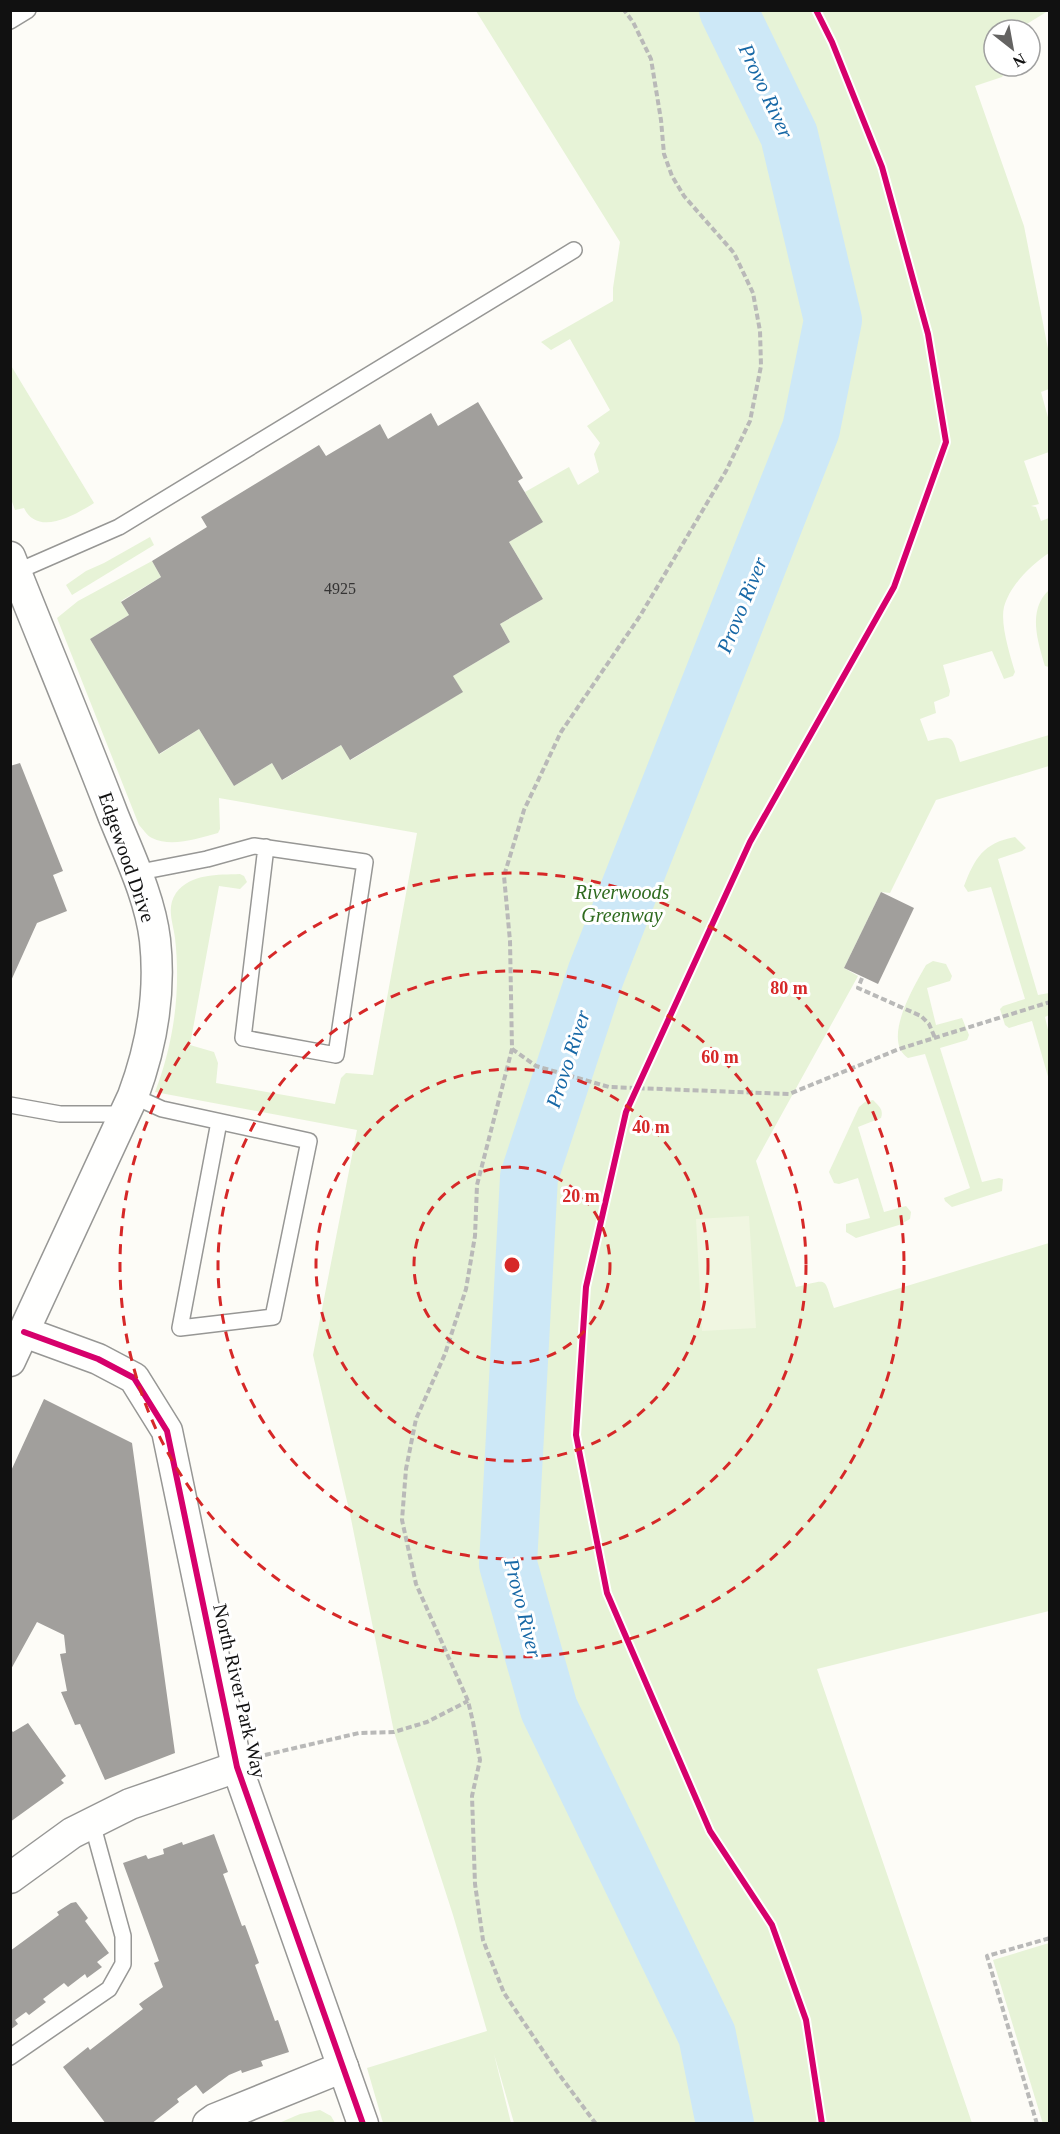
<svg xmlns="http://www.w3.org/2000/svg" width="1060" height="2134" viewBox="0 0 1060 2134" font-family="Georgia,serif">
<rect width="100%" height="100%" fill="#fdfcf7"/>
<g fill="#e7f3d7">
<path d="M476,11H1048L1017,30H994V44L989,47L994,55V66H1001L1004,74L1002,77L975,86L1024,226L1049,354V389L1041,392L1049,421V452L1024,461L1039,504L1031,506L1036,507L1041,521L1049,518V553C1032,564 1010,585 1004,607C1000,624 1010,655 1015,672L1013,676L1004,679L992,651L943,665L950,691L949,696L934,702L936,713L920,719L928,741C955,734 952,737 960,762L1049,735V766L936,800L890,893L881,892L844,968L858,976L756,1161L796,1287C830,1279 823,1276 834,1308L1049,1243V1611L817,1669L972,2123H514L494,2054L511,2123H383L367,2068L487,2031L453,1915L394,1732L350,1514L313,1355L357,1130L155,1092C174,1043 181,990 175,938C173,922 166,908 176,893C191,873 218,875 240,874L244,876L247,882L240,889L219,886L190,1045L214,1052L218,1063L216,1083L335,1104L341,1078L346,1073L373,1075L417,833L219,798L220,829L218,833C198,838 172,848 152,838C147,836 143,829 139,825L57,618L78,601L152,561L161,577L121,601L129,615L90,639L160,754L199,729L234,786L272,763L283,780L341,745L351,760L462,692L453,676L510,642L500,624L543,599L509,542L542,522L525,492L569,467L578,485L599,472L594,454L600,443L587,426L610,410L570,339L551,350L541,342L613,301V288L620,242Z"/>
<path d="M10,364L94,503C75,515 38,537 24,508L15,510L11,499Z"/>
<path d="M150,537L154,545L72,595L66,585L86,571L104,563Z"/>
<path d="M1049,590V667L1045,666C1038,642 1027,610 1049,590Z"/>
<path d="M1015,837L1026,848L1022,851L998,859L1038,995L1049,993V1015L1045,1017L1049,1034V1080L1032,1021L1009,1028L1005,1025L1000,1009L1003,1006L1025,999L991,887L968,892L964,886C975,858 983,843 1015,837Z"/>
<path d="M933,961L946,964L952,976L950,981L927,988L936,1025L962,1018L969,1035L967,1040L940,1048L982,1182L999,1178L1003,1179L1002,1191L952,1207L945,1201L944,1198L970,1188L925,1054L908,1058C881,1040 915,985 926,965Z"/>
<path d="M873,1100C879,1106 884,1110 881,1118L858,1127L884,1212L906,1206L911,1212L910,1219L899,1225L856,1238L846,1232V1224L870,1218L858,1178L839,1184L834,1183L829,1172L859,1107L865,1102Z"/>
<path d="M1049,1943L1050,2123L1043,2124L993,1960Z"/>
<path d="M320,2110L331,2116L335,2123H279L300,2114Z"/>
</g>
<path fill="#f0f6e1" d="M749,1216L756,1328L702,1331L696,1219Z"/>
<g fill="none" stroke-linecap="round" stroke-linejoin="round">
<path stroke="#cde8f7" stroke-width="58" d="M725,2124L707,2035L549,1709L508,1564L529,1177L596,974L811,429L833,320L789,135L728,10"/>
</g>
<g fill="#a19f9c">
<path d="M478,402L523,478L518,481L543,522L509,542L543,599L500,624L510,642L453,676L463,692L350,760L341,745L282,780L272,763L234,786L199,729L159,754L90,639L129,615L121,602L161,577L152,561L207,527L201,517L319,445L326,456L380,424L388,439L431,413L438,426Z"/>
<path d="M20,763L63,871L53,875L67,911L37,923L10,983V766Z"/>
<path d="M881,892L914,908L878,984L844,968Z"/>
<path d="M44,1399L132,1443L175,1753L105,1780L80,1724L75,1725L61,1692L67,1691L60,1654L66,1653L64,1635L37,1622L10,1671V1473Z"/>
<path d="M28,1723L66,1776L61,1780L64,1783L10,1822V1732L12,1731L13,1732Z"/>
<path d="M214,1834L228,1872L223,1874L242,1926L245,1925L259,1963L255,1965L275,2021L278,2020L289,2052L261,2061L263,2066L242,2073L241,2070L229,2075L203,2094L196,2085L177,2099L179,2102L151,2124H106L63,2067L88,2047L90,2050L143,2009L139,2004L163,1987L154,1963L159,1961L123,1863L146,1855L148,1859L164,1854L163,1849L182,1842L183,1845Z"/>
<path d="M76,1902L88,1918L85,1921L109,1953L97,1962L102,1967L87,1978L85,1974L68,1987L64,1983L43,1999L46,2002L29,2015L26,2012L15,2020L18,2024L10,2030V1951L59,1915L57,1912L71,1903Z"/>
</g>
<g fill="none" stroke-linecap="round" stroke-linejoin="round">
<g stroke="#979795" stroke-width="18">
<g id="service">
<path d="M10,21L28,10"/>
<path d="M16,572L119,527L574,250"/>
<path d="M135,873L207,859L254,846L365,862L336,1055L243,1038L266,847"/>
<path d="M133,1096L162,1109L309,1141L273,1317L180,1328L219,1122"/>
<path d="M10,1105L60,1114H124"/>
<path d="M10,2057L109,1989L123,1964V1936L92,1823"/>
</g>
</g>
<g stroke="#979795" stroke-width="33">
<g id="minor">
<path d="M10,557C44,643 80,729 113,815C129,855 150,897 155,940C161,995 152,1045 133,1096L10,1361"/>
<path d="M24,1332L98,1359L134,1378L167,1431L237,1767L363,2124"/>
<path d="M10,1878L72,1833L130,1804L237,1767"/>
<path d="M208,2124L215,2119L343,2067"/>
</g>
</g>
<g stroke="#b9b9b8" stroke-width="4" stroke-dasharray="6 3" stroke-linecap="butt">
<path d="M862,978L858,988L921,1016L929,1024L935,1038"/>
<path d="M512,1049L536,1066L609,1087L789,1094L899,1049L1050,1002"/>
<path d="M265,1755L359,1733L394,1732L427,1722L468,1701"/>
<path d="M596,2124L558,2073L504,1993L483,1940L475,1884L472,1796L480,1760L473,1722L468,1701L416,1584L402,1520L406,1469L416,1419L445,1354L466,1289L475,1236L477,1185L512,1049L510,941L504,876L524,810L561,732L640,616L726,471L750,421L761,366L760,331L753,293L734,253L684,196L672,176L664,154L661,120L651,59L633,22L624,10"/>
<path d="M1037,2124L987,1956L1050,1938"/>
</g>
<use href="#service" stroke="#fffffe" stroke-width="15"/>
<use href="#minor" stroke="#fffffe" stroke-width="30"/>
<g stroke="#fff" stroke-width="10">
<g id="cycleway">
<path d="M816,10L832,42L882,167L928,334L946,442L894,587L750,842L626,1112L586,1287L576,1435L607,1593L710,1831L772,1925L806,2020L822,2124"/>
<path d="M24,1332L98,1359L134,1378L167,1431L237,1767L363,2124"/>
</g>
</g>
<use href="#cycleway" stroke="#d6006c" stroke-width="6"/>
</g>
<g fill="none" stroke="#d62828" stroke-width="3" stroke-dasharray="10 8">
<circle cx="512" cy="1265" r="98"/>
<circle cx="512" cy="1265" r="196"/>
<circle cx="512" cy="1265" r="294"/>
<circle cx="512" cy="1265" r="392"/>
</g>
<g text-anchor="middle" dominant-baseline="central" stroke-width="6" stroke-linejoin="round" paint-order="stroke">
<g font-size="16" fill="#353434">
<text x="340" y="588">4925</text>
</g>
<g font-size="20" fill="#111" stroke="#fff">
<text transform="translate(127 857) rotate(71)">Edgewood Drive</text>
<text transform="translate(240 1691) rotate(77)">North River Park Way</text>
</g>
<g font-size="20" font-style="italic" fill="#2f6b1f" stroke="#fff">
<text x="622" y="892">Riverwoods<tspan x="622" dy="23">Greenway</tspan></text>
</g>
<g font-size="21" font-style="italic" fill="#1768a6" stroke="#fff">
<text transform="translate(766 91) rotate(65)">Provo River</text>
<text transform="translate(742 605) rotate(-68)">Provo River</text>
<text transform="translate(568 1059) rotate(-72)">Provo River</text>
<text transform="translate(523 1608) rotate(76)">Provo River</text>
</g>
</g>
<circle cx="512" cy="1265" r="9" fill="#d62828" stroke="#fff" stroke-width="3"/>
<g font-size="18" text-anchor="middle" font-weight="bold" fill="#d62828" stroke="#fff" stroke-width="6" stroke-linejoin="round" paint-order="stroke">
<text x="789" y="994">80 m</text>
<text x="720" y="1063">60 m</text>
<text x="651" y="1133">40 m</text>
<text x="581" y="1202">20 m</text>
</g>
<rect width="1060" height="2134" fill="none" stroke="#111111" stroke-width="24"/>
<g transform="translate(1012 48) rotate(149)"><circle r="28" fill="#ffffff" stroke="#a0a0a0" stroke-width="1.5"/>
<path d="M0-4.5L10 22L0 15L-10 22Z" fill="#646362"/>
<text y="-9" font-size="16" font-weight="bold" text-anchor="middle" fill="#111111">N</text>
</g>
</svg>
